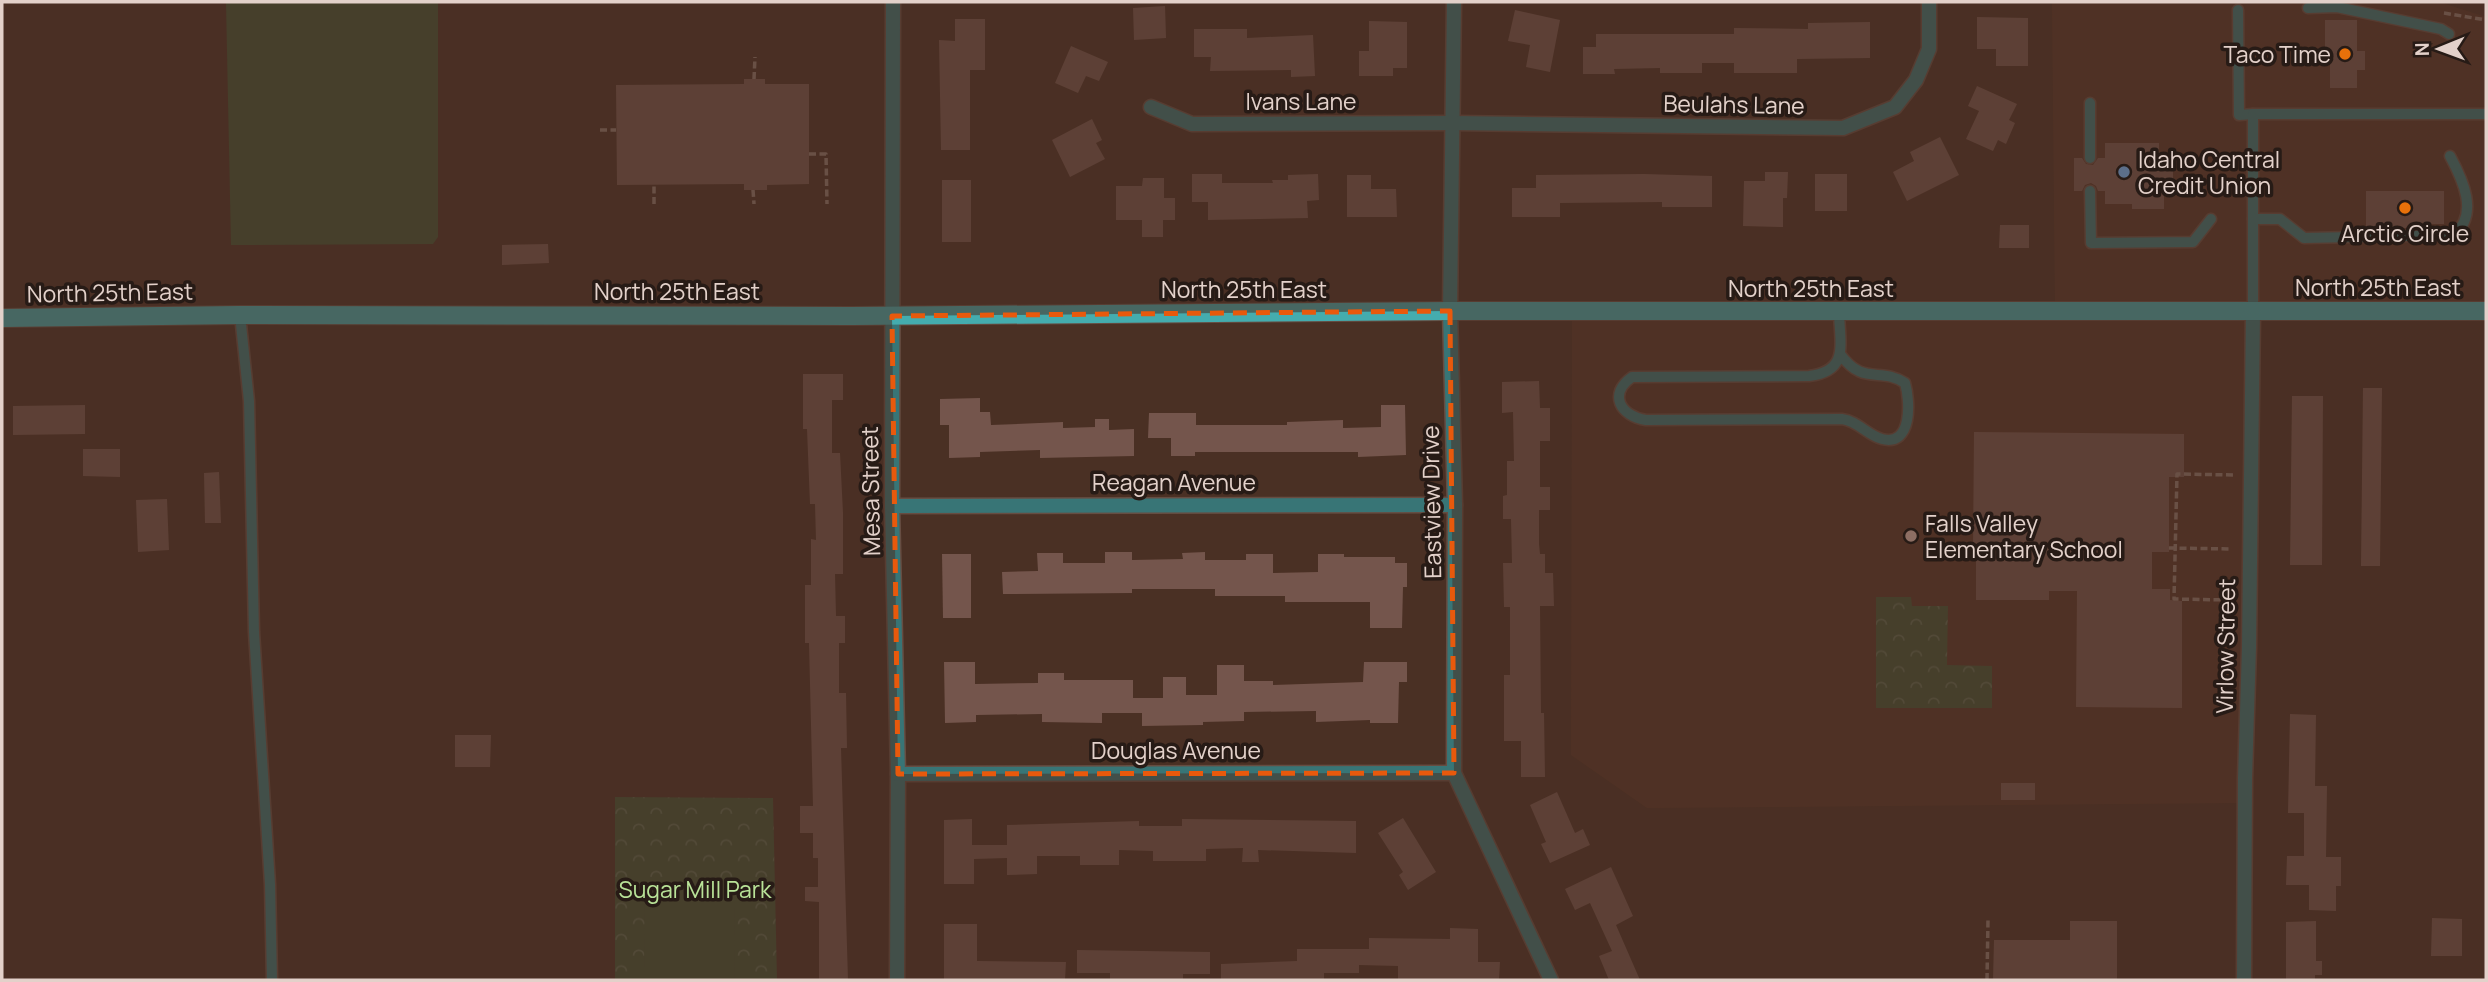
<svg xmlns="http://www.w3.org/2000/svg" width="2488" height="982" viewBox="0 0 2488 982" font-family="Manrope,sans-serif">
<defs>
<pattern id="park-crowns" width="20" height="18" patternUnits="userSpaceOnUse" patternTransform="scale(1.75)"><rect width="20" height="18" fill="#415234"/><path d="M2 6a3 3 0 1 1 6 0M12 15a3 3 0 1 1 6 0" fill="none" stroke="#5c6a50"/></pattern>
</defs>
<rect width="100%" height="100%" fill="#4a3024"/>
<path fill="#563426" d="M2052,2H2439L2486,17V312H2254L2244,803L1647,808L1571,755L1572,312L2055,311Z"/>
<g fill="url(#park-crowns)">
<path d="M1876,597H1911L1912,606H1948L1947,665L1992,666V708H1876Z"/>
<path d="M615,797L773,798L777,980H615Z"/>
</g>
<g fill="#415234">
<path d="M290,2H438V237L433,244L231,245L226,3Z"/>
<path d="M645,894L735,895L734,980H644Z"/>
</g>
<g fill="#74554c">
<path d="M1165,6L1166,38L1134,40L1133,8Z"/>
<path d="M1515,10L1560,20L1550,72L1526,67L1530,45L1508,41Z"/>
<path d="M1977,17L2028,18V66H1996V49H1977Z"/>
<path d="M955,19H985V70H970V150H941L939,40L955,41Z"/>
<path d="M2325,20H2357V51H2365V70H2357V88H2330V56H2325Z"/>
<path d="M1369,21L1407,22V68H1393V76H1359V51H1369Z"/>
<path d="M1870,22V58L1797,59V73H1734V63H1702V73H1660V68L1614,69L1615,74H1583V47H1596V34H1734V28L1808,29V23Z"/>
<path d="M1194,29H1247V38L1313,35L1315,76L1291,77V70L1210,71L1211,57H1194Z"/>
<path d="M1071,46L1108,62L1099,81L1086,76L1078,93L1055,83Z"/>
<path d="M744,79H765V84H809V184L767,185V190H744V184L617,185L616,85L744,84Z"/>
<path d="M1977,86L2017,104L2009,120L2015,123L2006,144L1998,140L1993,151L1966,139L1979,111L1968,106Z"/>
<path d="M1092,119L1102,140L1096,143L1105,159L1070,177L1052,140Z"/>
<path d="M1940,137L1959,175L1907,201L1893,172L1914,161L1910,152Z"/>
<path d="M2105,143H2159V152H2173V186H2164V209H2132V204H2105V191H2098L2096,186L2091,183L2085,185L2082,191H2074V158H2082L2086,164L2093,165L2098,158H2105Z"/>
<path d="M1765,172H1788L1787,198H1783V227L1743,226L1744,181H1765Z"/>
<path d="M1192,174H1222V183H1273L1272,180H1288V175L1318,174L1319,200L1307,201L1308,218L1208,220V202H1192Z"/>
<path d="M1644,174L1712,176V207H1662V202L1560,203V217H1512V188H1536V175Z"/>
<rect x="1815" y="174" width="32" height="37"/>
<path d="M1347,175H1371V189H1396L1397,217H1347Z"/>
<path d="M1143,178H1164V198H1175V220H1163V237H1142V220H1116V186H1142Z"/>
<rect x="942" y="180" width="29" height="62"/>
<path d="M2366,191H2444V224H2417V228H2366Z"/>
<path d="M2000,225H2029V248H1999Z"/>
<path d="M548,244L549,263L502,265V245Z"/>
<path d="M803,374H843V400H832V453H840L843,513V574H835L836,616H845V643H839V693H846L847,748H841L848,980H819V902L805,901V887H818V858H813V833H800V806H813L809,643H805V585H811V539L816,540L815,504H810L807,429H803Z"/>
<path d="M1539,381L1540,408H1550V441H1540V487H1550V510H1539V544L1540,554H1545V573H1553L1554,606H1540L1541,713H1544L1545,777H1521V741H1504V675H1510V607H1504L1503,563H1512L1511,519H1503V496L1507,495V461H1514L1513,412L1502,413V382Z"/>
<path d="M2363,388H2382L2380,566H2361Z"/>
<path d="M2292,396H2323L2322,565H2290Z"/>
<path d="M980,398V412H990L991,425L1063,422V428L1095,427V419H1109V430L1134,429V456L1040,458V450L980,452V457L949,458V425H940V399Z"/>
<path d="M85,405V434L13,435V406Z"/>
<path d="M1381,405H1405L1406,455L1358,457V452H1195V456H1171V438H1148L1149,413H1196V425H1287V422L1343,420V428L1381,427Z"/>
<path d="M1974,432L2184,434V477H2169V552H2152V589H2170V600L2182,601V708L2076,707L2077,591H2049V600H1976V549H1973Z"/>
<path d="M83,449H120V477L83,476Z"/>
<path d="M219,472L221,523H205L204,473Z"/>
<path d="M167,499L169,550L138,552L136,500Z"/>
<path d="M1105,552H1132V560L1183,559L1182,553L1205,552V560H1246V554H1273V573L1318,572V554H1344V557H1395V563H1407V587H1403L1402,628H1370V602H1285V596H1215V589H1132V593L1003,594L1002,572L1038,571L1037,553H1063V563H1105Z"/>
<path d="M942,554H971V618H943Z"/>
<path d="M944,662H975V684L1038,683V673H1064V680H1133V698H1163V677H1186V695H1217V665H1244V681H1273V685L1363,682L1364,662H1407V682H1399L1398,723H1370V720L1316,722V711L1244,712V721L1203,722V725L1142,726V713H1102V723L1042,722V714L976,715V722L945,723Z"/>
<path d="M2290,714L2316,715L2315,786H2327L2326,857H2341V886H2336V911L2309,910V885H2286L2287,856H2304V813H2288Z"/>
<path d="M455,735H491L490,767H455Z"/>
<rect x="2001" y="783" width="34" height="17"/>
<path d="M1557,792L1575,833L1583,829L1590,845L1550,863L1541,844L1546,842L1530,805Z"/>
<path d="M1403,818L1436,872L1408,890L1399,875L1403,872L1378,833Z"/>
<path d="M972,819V845H1007V825L1139,821V826H1182V819L1356,821V853L1258,850L1259,862H1242L1243,848L1206,849V861H1153V851L1119,850V865H1080V856H1037V874L1007,875V858L974,859V884H944V820Z"/>
<path d="M1611,867L1633,916L1616,925L1640,980H1609L1599,956L1612,951L1590,903L1575,910L1565,889Z"/>
<path d="M2432,918L2462,919V956H2431Z"/>
<path d="M2070,921H2117V980H1993L1994,940H2070Z"/>
<path d="M2316,921V961H2322V975H2315V980H2286V922Z"/>
<path d="M944,924H977V961L1066,962L1065,980H944Z"/>
<path d="M1450,928L1478,929V962H1500L1499,980H1398V966L1359,965V973H1324V980H1221V964L1297,961V949H1369V938L1450,939Z"/>
<path d="M1077,950L1210,952V974H1183V980H1110V973H1077Z"/>
</g>
<g fill="none" stroke-linecap="round" stroke-linejoin="round">
<g stroke="#664d42" stroke-width="13">
<g id="service">
<path d="M2308,8L2337,7L2441,29L2449,34"/>
<path d="M2238,10L2239,115L2253,114"/>
<path d="M2090,103V158"/>
<path d="M2090,191L2091,243L2193,242L2211,219"/>
<path d="M2253,219H2280L2304,238L2454,235C2479,214 2463,180 2450,156"/>
<path d="M2253,312V114H2486"/>
<path d="M1839,313C1840,345 1849,371 1809,376L1632,377C1608,394 1620,416 1646,420L1842,419C1858,421 1867,435 1882,439C1913,447 1910,400 1905,383C1880,366 1864,387 1840,354"/>
<path d="M240,315L249,401L254,632L270,884L272,980"/>
</g>
</g>
<g stroke="#664d42" stroke-width="17">
<g id="minor">
<path d="M893,2L892,506L898,774L897,980"/>
<path d="M1454,2L1450,311L1455,505L1454,773L1551,980"/>
<path d="M1151,107L1192,124L1454,123L1843,128L1895,107L1916,80L1929,49V2"/>
<path d="M892,506L1455,505"/>
<path d="M898,774L1454,773"/>
<path d="M2244,980L2245,778L2249,647L2253,312"/>
</g>
</g>
<g stroke="#664d42" stroke-width="20">
<path id="primary" d="M2,318L240,315L852,316L1450,311H2486"/>
</g>
<g stroke="#8e786e" stroke-width="3.5" stroke-dasharray="7 3.5" stroke-linecap="butt">
<path d="M2444,13L2486,20"/>
<path d="M754,79L755,57"/>
<path d="M600,130H616"/>
<path d="M809,154H826L827,204"/>
<path d="M753,190L754,204"/>
<path d="M654,204V185"/>
<path d="M2169,548L2232,549"/>
<path d="M2231,600L2174,599L2177,474L2233,475"/>
<path d="M1987,980L1988,920"/>
</g>
<use href="#service" stroke="#387576" stroke-width="10"/>
<use href="#minor" stroke="#387576" stroke-width="14"/>
<use href="#primary" stroke="#44acae" stroke-width="18"/>
</g>
<path d="M0 0H2488V982H0ZM1450,311L1454,773L898,774L892,316Z" fill="#4a3024" fill-opacity=".55" fill-rule="evenodd"/>
<path fill="none" stroke="#e8590c" stroke-width="5" stroke-dasharray="14 9" stroke-linejoin="round" d="M1450,311L1454,773L898,774L892,316Z"/>
<g fill="#e8710a" stroke="#271b16" stroke-width="2.5">
<circle cx="2345" cy="54" r="7"/>
<circle cx="2405" cy="208" r="7"/>
</g>
<circle fill="#5c6f8a" stroke="#271b16" stroke-width="2.5" cx="2124" cy="172" r="7"/>
<circle fill="#8d6e63" stroke="#271b16" stroke-width="2.5" cx="1911" cy="536" r="7"/>
<g text-anchor="middle" dominant-baseline="central" stroke-width="7" stroke-linejoin="round" paint-order="stroke">
<g font-size="23" fill="#e3d1ca" stroke="#271b16" text-anchor="start">
<text x="2331" y="54" text-anchor="end">Taco Time</text>
<text x="2138" y="159">Idaho Central<tspan x="2138" dy="26">Credit Union</tspan></text>
<text x="2405" y="233" text-anchor="middle">Arctic Circle</text>
<text x="1925" y="523">Falls Valley<tspan x="1925" dy="26">Elementary School</tspan></text>
</g>
<g font-size="23" fill="#e3d1ca" stroke="#271b16">
<text x="1301" y="101">Ivans Lane</text>
<text transform="translate(1734 104) rotate(1)">Beulahs Lane</text>
<text x="2378" y="287">North 25th East</text>
<text x="1811" y="288">North 25th East</text>
<text x="1244" y="289">North 25th East</text>
<text x="677" y="291">North 25th East</text>
<text transform="translate(110 292) rotate(-1)">North 25th East</text>
<text x="1174" y="482">Reagan Avenue</text>
<text transform="translate(870 491) rotate(-91)">Mesa Street</text>
<text transform="translate(1431 502) rotate(-91)">Eastview Drive</text>
<text transform="translate(2225 646) rotate(-89)">Virlow Street</text>
<text x="1176" y="750">Douglas Avenue</text>
</g>
<g font-size="23" fill="#b9e398" stroke="#271b16">
<text x="695" y="889">Sugar Mill Park</text>
</g>
</g>
<rect width="2488" height="982" fill="none" stroke="#e3d1ca" stroke-width="7"/>
<g transform="translate(2439 49) rotate(269)" stroke="#271b16" stroke-width="5" paint-order="stroke">
<path d="M0-5L12 26L0 18L-12 26Z" fill="#e3d1ca"/>
<text y="-10" font-size="19" font-weight="bold" text-anchor="middle" fill="#e3d1ca">N</text>
</g>
</svg>
